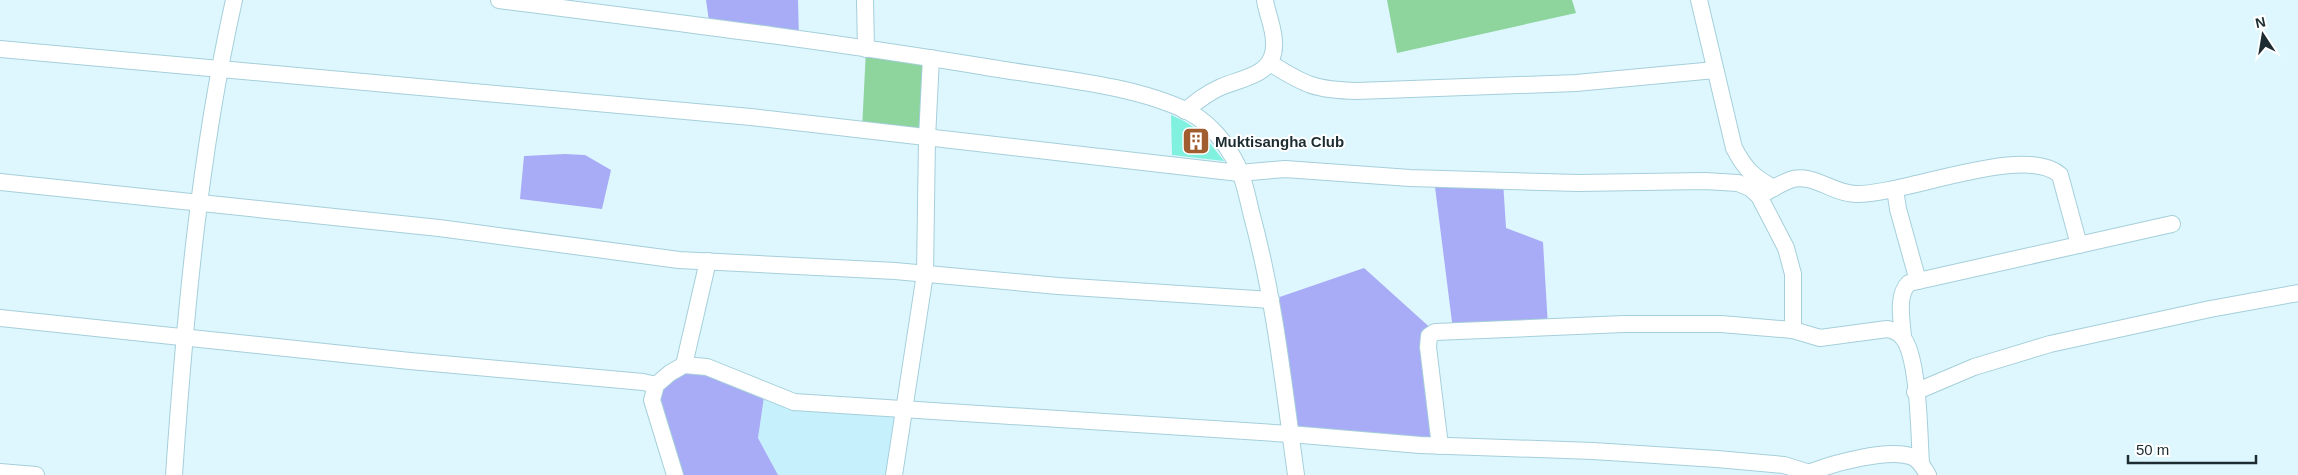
<svg xmlns="http://www.w3.org/2000/svg" width="2298" height="475" viewBox="0 0 2298 475" font-family="Helvetica,sans-serif">
<rect width="100%" height="100%" fill="#def7fe"/>
<path fill="#c6f0fb" d="M765,390L904,410L894,475H778L758,438Z"/>
<g fill="#8dd49d">
<path d="M1387,0H1572L1576,13L1397,53Z"/>
<path d="M866,49L931,58L927,138L862,130Z"/>
</g>
<g fill="#a8abf5">
<path d="M706,0H798L799,39L710,28Z"/>
<path d="M565,154L585,155L611,170L602,209L520,199L524,156Z"/>
<path d="M1434,179L1503,181L1506,228L1543,242L1548,327L1453,330Z"/>
<path d="M1364,268L1435,332L1440,446L1290,434L1271,300Z"/>
<path d="M684,365L765,390L758,438L778,475H675L656,385Z"/>
</g>
<path fill="#80f0df" d="M1171,115L1184,121L1201,132L1224,161L1172,155Z"/>
<g fill="none" stroke-linecap="round" stroke-linejoin="round">
<g stroke="#a5cfda" stroke-width="18">
<g id="minor">
<path d="M499,0C664,21 828,41 992,68C1052,78 1136,85 1189,112C1206,121 1222,138 1231,154C1243,172 1247,196 1252,216C1275,301 1284,388 1296,475"/>
<path d="M865,0L866,49"/>
<path d="M1699,0L1734,148C1745,169 1753,177 1774,188"/>
<path d="M0,49L751,117L1239,173L1285,169L1410,178L1578,183L1705,181L1738,183L1750,188L1759,196L1786,248L1793,274V330"/>
<path d="M1270,63C1305,85 1315,90 1357,91L1576,83L1715,70"/>
<path d="M1185,111C1196,102 1207,93 1221,87C1245,77 1276,75 1274,42C1274,28 1267,14 1265,0"/>
<path d="M0,182L439,228L679,260L895,271L1058,286L1271,300"/>
<path d="M1895,189L1898,209L1918,281"/>
<path d="M1759,196C1769,191 1779,184 1790,180C1811,172 1834,194 1856,194C1904,195 2025,143 2060,175L2079,245"/>
<path d="M0,318L410,361L643,382L656,385"/>
<path d="M1903,337C1902,321 1896,295 1909,283L2172,224"/>
<path d="M684,365L708,261"/>
<path d="M1915,392L1974,367L2050,344L2210,309L2298,293"/>
<path d="M1440,446L1428,347L1429,336L1435,332L1624,324H1721L1793,330L1820,338L1887,329C1893,330 1899,332 1903,338C1919,358 1919,435 1921,463"/>
<path d="M0,472L36,475"/>
<path d="M1811,472C1834,463 1886,449 1910,456C1919,459 1923,467 1928,475"/>
<path d="M174,475C185,316 199,156 234,0"/>
<path d="M675,475L652,400L656,385L670,373L684,365L707,367L794,402L1290,434L1420,445L1593,451L1717,459L1784,465L1816,475"/>
<path d="M894,475L925,274L927,138L931,58"/>
</g>
</g>
<use href="#minor" stroke="#fff" stroke-width="16"/>
</g>
<defs>
<g id="building-square" transform="scale(1.4375)"><rect x="-9" y="-9" width="18" height="18" rx="4" fill="#a15d2f" stroke="#fff"/><path d="M-4-6H4V6H1V3H-1V6H-4ZM-2.5-4.3h1.7v1.8h-1.7ZM.8-4.3h1.7v1.8H.8ZM-2.5-1h1.7V.8h-1.7ZM.8-1h1.7V.8H.8Z" fill="#fff"/></g>
</defs>
<g fill-rule="evenodd">
<use href="#building-square" x="1196" y="141"/>
</g>
<g text-anchor="middle" dominant-baseline="central" stroke-width="4" stroke-linejoin="round" paint-order="stroke">
<g font-size="15" font-weight="bold" fill="#1c2c31" stroke="#fff" text-anchor="start">
<text x="1215" y="141">Muktisangha Club</text>
</g>
</g>
<g transform="translate(2263 35) rotate(348)" stroke="#ffffff" stroke-width="4" paint-order="stroke">
<path d="M0-4L9 19L0 12L-9 19Z" fill="#1c2c31"/>
<text y="-8" font-size="14" font-weight="bold" text-anchor="middle" fill="#1c2c31">N</text>
</g>
<path d="M2128 455v8h128v-8" fill="none" stroke="#1c2c31" stroke-width="2.5"/>
<text x="2136" y="455" font-size="15" fill="#1c2c31" stroke="#ffffff" stroke-width="4" paint-order="stroke">50 m</text>
</svg>
